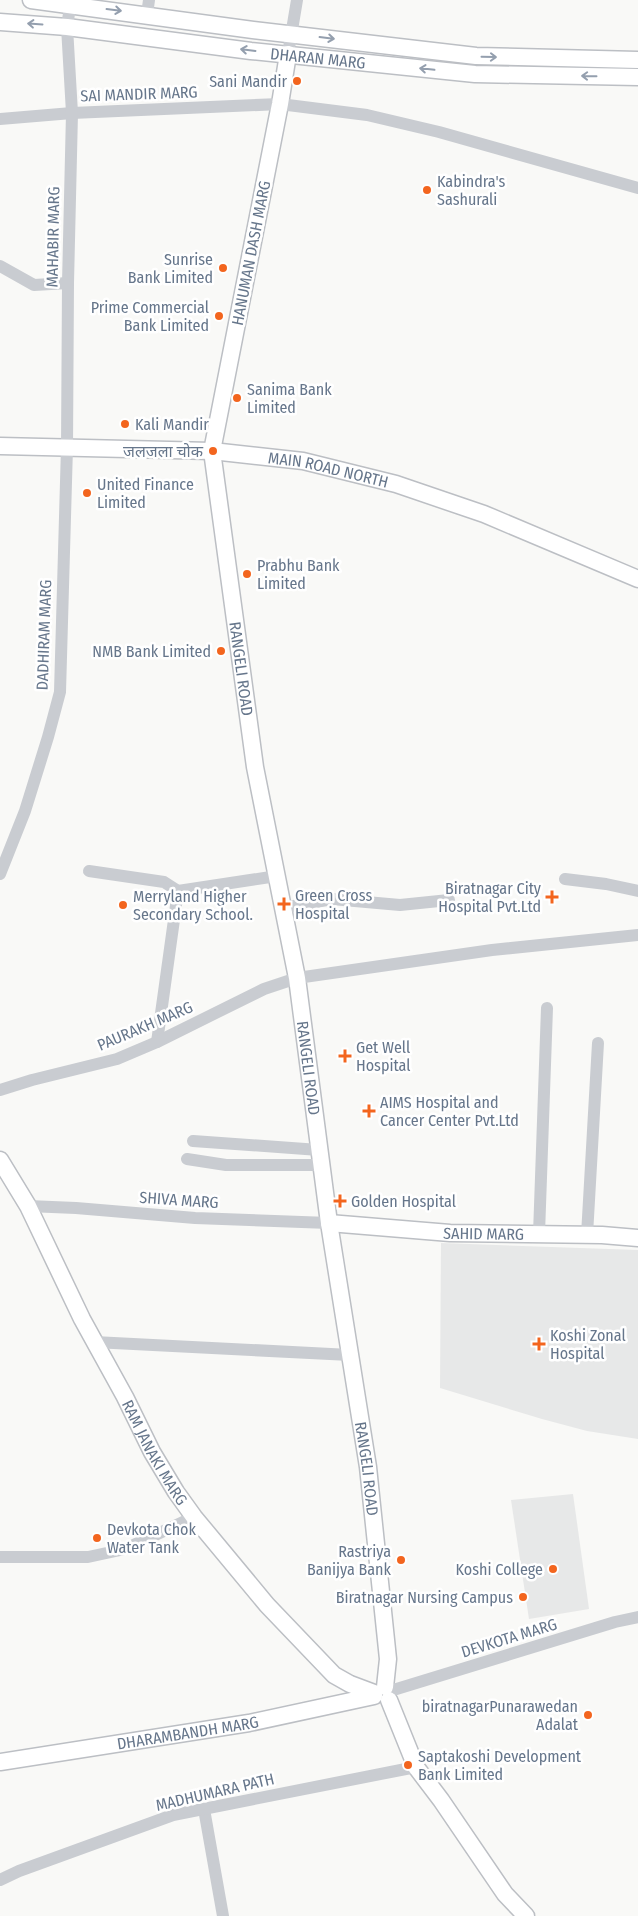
<svg xmlns="http://www.w3.org/2000/svg" width="638" height="1916" viewBox="0 0 638 1916" font-family="'Fira Sans Condensed','Noto Sans Devanagari',sans-serif">
<rect width="100%" height="100%" fill="#f9f9f7"/>
<g fill="#e7e8e8">
<path d="M441,1243L638,1250V1439L587,1431L542,1419L440,1388Z"/>
<path d="M573,1494L589,1609L529,1619L511,1500Z"/>
</g>
<g fill="none" stroke-linecap="round" stroke-linejoin="round">
<g stroke="#bcbfc4" stroke-width="19">
<g id="major">
<path d="M31,0L253,30L476,56L638,60"/>
<path id="s1" d="M0,22L67,27L251,51L475,74L638,77"/>
<path id="s2" d="M288,54L280,104L212,451L255,767L297,978L329,1223L368,1467L388,1659L385,1687"/>
<path id="s3" d="M0,446L212,451L303,461L396,484L484,514L638,579"/>
<path id="s4" d="M0,1160L28,1206L82,1319L125,1397L152,1452L176,1492L194,1517L267,1605L334,1675L350,1684L374,1693"/>
<path id="s5" d="M329,1223L450,1233L602,1235L638,1238"/>
<path d="M389,1700L416,1767L441,1800L505,1894L526,1916"/>
<path id="s6" d="M0,1762L249,1723L374,1696"/>
</g>
</g>
<g stroke="#c9ccd1" stroke-width="12">
<path d="M147,15L149,0"/>
<path d="M288,54L297,0"/>
<path d="M0,119L72,113L280,104L367,115L439,132L638,188"/>
<path d="M0,266L34,285L68,283"/>
<path d="M89,871L164,882L178,891"/>
<path d="M0,874L25,811L48,737L60,692L67,447L68,283L72,113L67,27L71,0"/>
<path d="M565,879L606,884L638,891"/>
<path d="M283,908L332,899L400,905L449,900"/>
<path d="M157,1042L178,891L277,876"/>
<path d="M0,1090L32,1080L117,1059L157,1042L264,989L297,978L492,950L638,935"/>
<path d="M193,1141L319,1150"/>
<path d="M187,1159L226,1165H321"/>
<path d="M28,1206L76,1208L195,1218L329,1223"/>
<path d="M539,1234L547,1008"/>
<path d="M587,1235L598,1043"/>
<path d="M94,1342L350,1355"/>
<path d="M0,1557H88L125,1549L194,1517"/>
<path d="M390,1691L615,1622L638,1617"/>
<path d="M204,1809L223,1916"/>
<path d="M0,1880L19,1871L173,1815L416,1767"/>
</g>
<use href="#major" stroke="#fff" stroke-width="16"/>
</g>
<defs><path id="oneway-shaft" d="M-6 0H5M1.5-3L5.5 0L1.5 3" fill="none" stroke-width="1.6" stroke-linecap="round" stroke-linejoin="round" transform="scale(1.25)"/></defs>
<g stroke="#949fae">
<use href="#oneway-shaft" transform="translate(114 10) rotate(7)"/>
<use href="#oneway-shaft" transform="translate(35 24) rotate(-176)"/>
<use href="#oneway-shaft" transform="translate(327 38) rotate(7)"/>
<use href="#oneway-shaft" transform="translate(248 50) rotate(-173)"/>
<use href="#oneway-shaft" transform="translate(489 57) rotate(1)"/>
<use href="#oneway-shaft" transform="translate(427 69) rotate(-174)"/>
<use href="#oneway-shaft" transform="translate(589 76) rotate(-179)"/>
</g>
<g fill="#f3651e" stroke="#fff" stroke-width="2">
<circle cx="297" cy="81" r="5"/>
<circle cx="427" cy="190" r="5"/>
<circle cx="223" cy="268" r="5"/>
<circle cx="219" cy="316" r="5"/>
<circle cx="237" cy="398" r="5"/>
<circle cx="125" cy="424" r="5"/>
<circle cx="213" cy="451" r="5"/>
<circle cx="87" cy="493" r="5"/>
<circle cx="247" cy="574" r="5"/>
<circle cx="221" cy="651" r="5"/>
<path d="M549.5 889.5h5v5h5v5h-5v5h-5v-5h-5v-5h5z"/>
<path d="M281.5 896.5h5v5h5v5h-5v5h-5v-5h-5v-5h5z"/>
<circle cx="123" cy="905" r="5"/>
<path d="M342.5 1048.5h5v5h5v5h-5v5h-5v-5h-5v-5h5z"/>
<path d="M366.5 1103.5h5v5h5v5h-5v5h-5v-5h-5v-5h5z"/>
<path d="M337.5 1193.5h5v5h5v5h-5v5h-5v-5h-5v-5h5z"/>
<path d="M536.5 1336.5h5v5h5v5h-5v5h-5v-5h-5v-5h5z"/>
<circle cx="97" cy="1538" r="5"/>
<circle cx="401" cy="1560" r="5"/>
<circle cx="553" cy="1569" r="5"/>
<circle cx="523" cy="1597" r="5"/>
<circle cx="588" cy="1715" r="5"/>
<circle cx="408" cy="1765" r="5"/>
</g>
<g text-anchor="middle" dominant-baseline="central" stroke-width="5" stroke-linejoin="round" paint-order="stroke">
<g font-size="16" fill="#66768b" stroke="#fff">
<text stroke="none"><textPath href="#s1" startOffset="320">DHARAN MARG</textPath></text>
<text transform="translate(139 94) rotate(-2)">SAI MANDIR MARG</text>
<text transform="translate(53 237) rotate(-89)">MAHABIR MARG</text>
<text transform="translate(251 253) rotate(-79)">HANUMAN DASH MARG</text>
<text stroke="none"><textPath href="#s3" startOffset="330">MAIN ROAD NORTH</textPath></text>
<text transform="translate(44 635) rotate(-88)">DADHIRAM MARG</text>
<text stroke="none"><textPath href="#s2" startOffset="624">RANGELI ROAD</textPath></text>
<text transform="translate(145 1026) rotate(-23)">PAURAKH MARG</text>
<text stroke="none"><textPath href="#s2" startOffset="1029">RANGELI ROAD</textPath></text>
<text transform="translate(179 1200) rotate(4)">SHIVA MARG</text>
<text stroke="none"><textPath href="#s5" startOffset="155">SAHID MARG</textPath></text>
<text stroke="none"><textPath href="#s4" startOffset="331">RAM JANAKI MARG</textPath></text>
<text stroke="none"><textPath href="#s2" startOffset="1434">RANGELI ROAD</textPath></text>
<text transform="translate(509 1638) rotate(-17)">DEVKOTA MARG</text>
<text stroke="none"><textPath href="#s6" startOffset="190">DHARAMBANDH MARG</textPath></text>
<text transform="translate(215 1792) rotate(-13)">MADHUMARA PATH</text>
</g>
<g font-size="16" fill="#66768b" stroke="#fff" text-anchor="start">
<text x="287" y="81" text-anchor="end">Sani Mandir</text>
<text x="437" y="181">Kabindra's<tspan x="437" dy="18">Sashurali</tspan></text>
<text x="213" y="259" text-anchor="end">Sunrise<tspan x="213" dy="18">Bank Limited</tspan></text>
<text x="209" y="307" text-anchor="end">Prime Commercial<tspan x="209" dy="18">Bank Limited</tspan></text>
<text x="247" y="389">Sanima Bank<tspan x="247" dy="18">Limited</tspan></text>
<text x="135" y="424">Kali Mandir</text>
<text x="203" y="451" text-anchor="end">जलजला चोक</text>
<text x="97" y="484">United Finance<tspan x="97" dy="18">Limited</tspan></text>
<text x="257" y="565">Prabhu Bank<tspan x="257" dy="18">Limited</tspan></text>
<text x="211" y="651" text-anchor="end">NMB Bank Limited</text>
<text x="541" y="888" text-anchor="end">Biratnagar City<tspan x="541" dy="18">Hospital Pvt.Ltd</tspan></text>
<text x="295" y="895">Green Cross<tspan x="295" dy="18">Hospital</tspan></text>
<text x="133" y="896">Merryland Higher<tspan x="133" dy="18">Secondary School.</tspan></text>
<text x="356" y="1047">Get Well<tspan x="356" dy="18">Hospital</tspan></text>
<text x="380" y="1102">AIMS Hospital and<tspan x="380" dy="18">Cancer Center Pvt.Ltd</tspan></text>
<text x="351" y="1201">Golden Hospital</text>
<text x="550" y="1335">Koshi Zonal<tspan x="550" dy="18">Hospital</tspan></text>
<text x="107" y="1529">Devkota Chok<tspan x="107" dy="18">Water Tank</tspan></text>
<text x="391" y="1551" text-anchor="end">Rastriya<tspan x="391" dy="18">Banijya Bank</tspan></text>
<text x="543" y="1569" text-anchor="end">Koshi College</text>
<text x="513" y="1597" text-anchor="end">Biratnagar Nursing Campus</text>
<text x="578" y="1706" text-anchor="end">biratnagarPunarawedan<tspan x="578" dy="18">Adalat</tspan></text>
<text x="418" y="1756">Saptakoshi Development<tspan x="418" dy="18">Bank Limited</tspan></text>
</g>
</g>
</svg>
